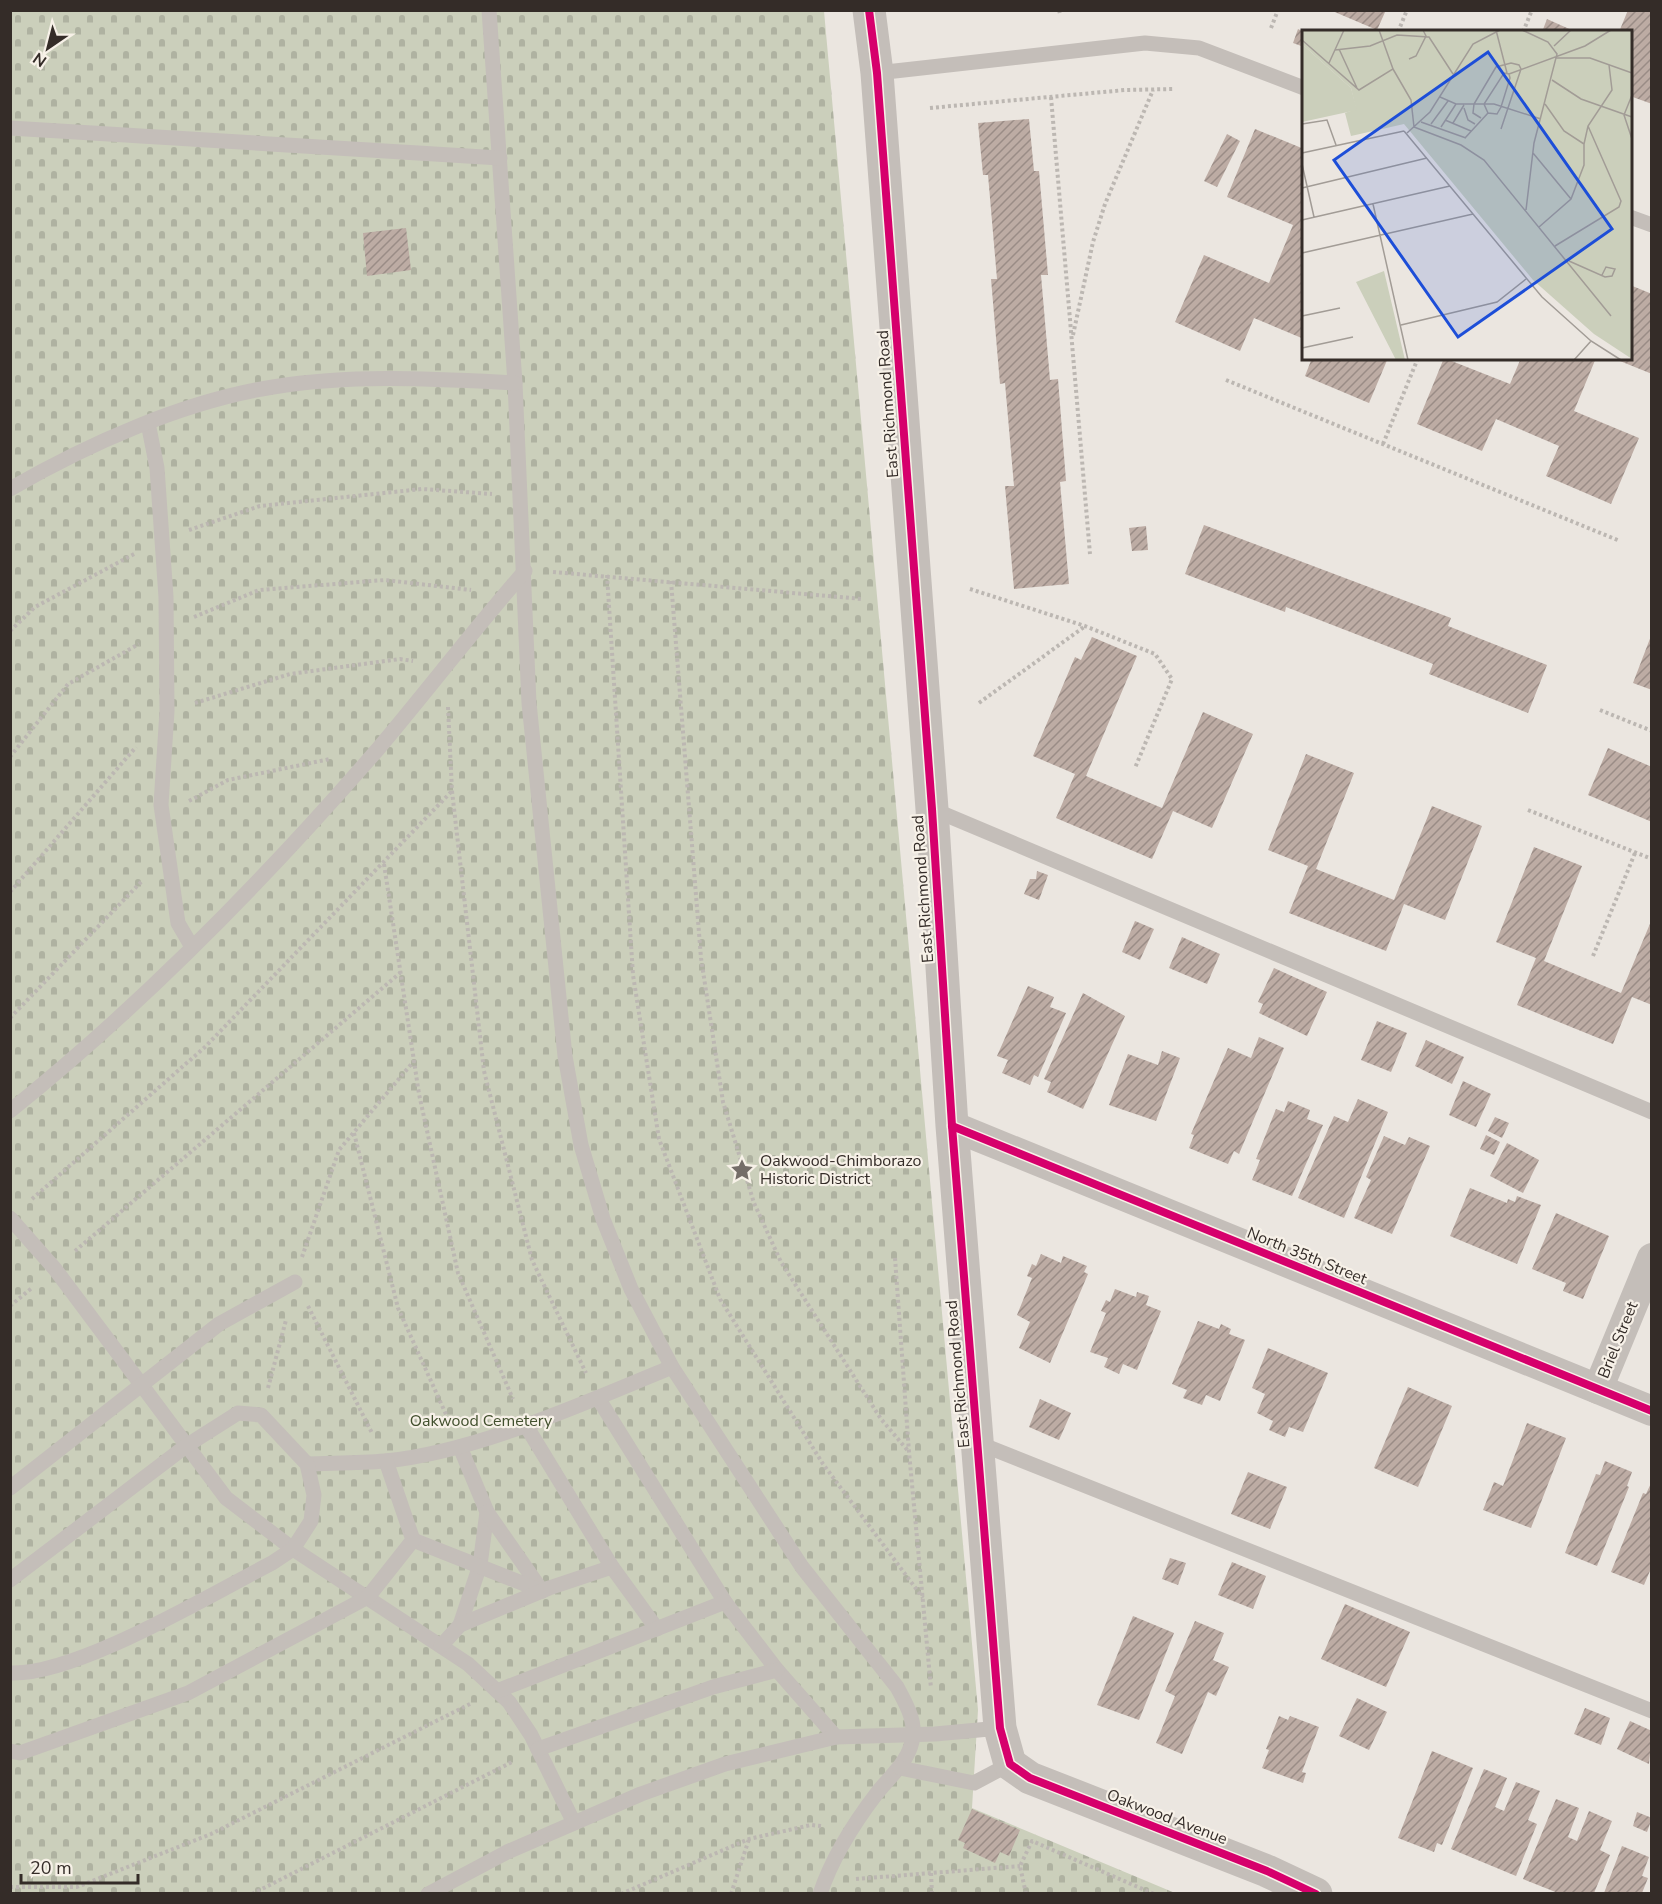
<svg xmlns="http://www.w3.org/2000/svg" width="1662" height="1904" viewBox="0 0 1662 1904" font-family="'Nunito Sans',sans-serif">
<defs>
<pattern id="cemetery-stones" width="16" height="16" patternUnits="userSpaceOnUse" patternTransform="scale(1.5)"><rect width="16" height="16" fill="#cbcfbb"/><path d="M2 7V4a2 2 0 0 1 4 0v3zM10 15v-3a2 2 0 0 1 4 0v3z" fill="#afb2a1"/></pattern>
<pattern id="building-hatch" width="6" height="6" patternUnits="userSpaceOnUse" patternTransform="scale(1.5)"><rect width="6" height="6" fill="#bdaca4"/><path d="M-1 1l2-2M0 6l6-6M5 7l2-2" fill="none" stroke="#9a8c86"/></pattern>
</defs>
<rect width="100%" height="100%" fill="#ebe6e0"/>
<path fill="url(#cemetery-stones)" d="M11,11H824L978,1710L972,1808L1175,1893L11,1894Z"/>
<g fill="url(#building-hatch)">
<path d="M1330,10H1386L1377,30Z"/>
<path d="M1628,10H1652V104L1630,96V32H1619Z"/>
<path d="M1547,19L1576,32H1542Z"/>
<path d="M1298,29L1304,32V47L1293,43Z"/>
<path d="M1029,119L1034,171H1039L1048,275H1041L1050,380L1058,379L1066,481L1060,482L1069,584L1014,589L1005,486H1014L1005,383L1000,384L991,279H997L988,175H983L978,123Z"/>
<path d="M1255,129L1304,149V339L1254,318L1240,351L1175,322L1204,255L1269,283L1293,225L1227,197Z"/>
<path d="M1227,134L1240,141L1217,187L1204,181Z"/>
<path d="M406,228L411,270L367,276L363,233Z"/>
<path d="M1630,285L1652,294V374L1615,359L1630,358Z"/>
<path d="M1312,358H1388L1369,403L1305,376Z"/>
<path d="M1444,358L1510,384L1521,358H1596L1574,411L1639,438L1611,504L1546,476L1559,446L1496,419L1482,451L1417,424Z"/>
<path d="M1204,525L1451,618L1448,626L1547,665L1528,713L1429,674L1433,664L1286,607L1285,612L1185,574Z"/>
<path d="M1146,526L1148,550L1132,551L1129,528Z"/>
<path d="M1651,636H1652V690L1633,683Z"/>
<path d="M1092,637L1137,656L1086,776L1162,808L1203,712L1253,734L1212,828L1173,811L1152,859L1056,818L1075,774L1033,756L1075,657L1081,660Z"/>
<path d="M1608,748L1652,767V822L1588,795Z"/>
<path d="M1306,754L1354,773L1316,869L1394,900L1432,806L1482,826L1445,920L1404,904L1386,951L1289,913L1308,866L1268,850Z"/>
<path d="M1534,847L1582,866L1544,961L1621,993L1652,919V1005L1632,997L1613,1044L1517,1005L1536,958L1496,942Z"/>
<path d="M1037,871L1048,875L1039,900L1024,894L1030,879H1036Z"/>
<path d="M1135,921L1154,929L1140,960L1122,952Z"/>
<path d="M1182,937L1220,954L1207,984L1169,968Z"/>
<path d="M1274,968L1327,992L1307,1036L1259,1013L1263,1004L1258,1002Z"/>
<path d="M1028,986L1054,997L1050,1007L1066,1013L1038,1077L1034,1075L1030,1085L1002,1073L1008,1060L997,1056Z"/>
<path d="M1083,993L1125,1016L1083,1109L1047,1092L1051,1082L1044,1079Z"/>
<path d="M1377,1021L1407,1033L1391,1072L1361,1060Z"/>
<path d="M1259,1037L1284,1048L1239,1154L1234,1151L1228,1164L1189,1148L1194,1135L1191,1134L1228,1048L1251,1058Z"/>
<path d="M1426,1040L1464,1057L1452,1084L1415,1066Z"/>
<path d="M1162,1051L1180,1058L1156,1121L1109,1105L1128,1054L1158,1065Z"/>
<path d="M1463,1081L1491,1094L1476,1127L1449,1115Z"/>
<path d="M1358,1099L1388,1112L1344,1218L1298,1198L1334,1116L1348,1122Z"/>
<path d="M1288,1101L1310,1110L1307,1119L1323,1125L1292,1196L1252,1180L1260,1160L1256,1159L1276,1109L1284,1112Z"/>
<path d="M1495,1117L1509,1123L1502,1138L1488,1131Z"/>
<path d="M1486,1135L1500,1142L1494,1155L1480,1149Z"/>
<path d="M1384,1136L1405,1145L1409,1137L1430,1146L1392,1234L1354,1218L1371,1180L1366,1177Z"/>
<path d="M1507,1143L1539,1160L1523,1193L1490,1176Z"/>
<path d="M1470,1188L1507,1203L1508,1199L1515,1202L1517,1196L1541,1205L1517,1264L1450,1236Z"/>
<path d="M1556,1213L1609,1236L1583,1299L1563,1291L1566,1283L1532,1269Z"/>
<path d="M1041,1254L1061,1263L1063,1256L1087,1266L1084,1272L1088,1274L1050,1363L1019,1348L1030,1322L1017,1315L1032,1278L1027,1276L1032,1264L1036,1266Z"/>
<path d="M1115,1289L1136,1297L1137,1292L1149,1296L1146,1305L1161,1311L1137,1370L1123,1364L1119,1374L1104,1367L1108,1358L1090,1352L1106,1313L1101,1311L1106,1300L1110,1302Z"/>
<path d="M1198,1321L1219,1329L1221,1324L1231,1329L1229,1334L1245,1340L1220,1401L1206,1395L1202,1405L1183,1398L1187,1390L1172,1384Z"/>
<path d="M1268,1348L1328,1373L1303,1432L1289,1427L1285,1437L1269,1430L1273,1421L1257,1413L1265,1394L1252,1388Z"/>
<path d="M1408,1387L1452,1406L1418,1487L1374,1468Z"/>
<path d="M1040,1399L1071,1413L1059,1440L1029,1427Z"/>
<path d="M1527,1423L1566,1438L1531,1528L1483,1510L1494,1482L1503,1486Z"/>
<path d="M1605,1461L1632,1472L1627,1486L1629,1487L1597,1566L1565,1553L1596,1474L1600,1475Z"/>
<path d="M1248,1472L1287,1487L1270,1529L1231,1514Z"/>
<path d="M1652,1481V1566L1644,1585L1611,1572L1643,1493L1646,1494Z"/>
<path d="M1170,1558L1186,1563L1178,1585L1162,1579Z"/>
<path d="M1232,1562L1266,1576L1253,1609L1218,1595Z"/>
<path d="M1345,1604L1410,1632L1386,1687L1321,1659Z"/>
<path d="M1133,1616L1174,1633L1139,1720L1097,1705Z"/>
<path d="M1195,1621L1224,1633L1213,1660L1229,1667L1216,1696L1208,1692L1182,1754L1156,1743L1175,1696L1165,1691Z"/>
<path d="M1357,1698L1387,1712L1369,1750L1339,1736Z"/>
<path d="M1585,1708L1610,1718L1601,1745L1574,1734Z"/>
<path d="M1279,1716L1288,1720L1290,1716L1319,1727L1302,1772L1306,1773L1303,1783L1262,1768L1269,1750L1266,1749Z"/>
<path d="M1630,1721L1652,1731L1649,1764L1617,1749Z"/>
<path d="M1432,1751L1473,1768L1442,1845L1437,1843L1434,1852L1398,1838Z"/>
<path d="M1484,1769L1507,1778L1495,1807L1504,1811L1516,1782L1540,1791L1528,1820L1537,1824L1516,1876L1451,1849Z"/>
<path d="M1556,1799L1579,1808L1568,1837L1577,1841L1589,1811L1612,1821L1600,1850L1610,1855L1594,1893H1558L1523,1879Z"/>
<path d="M972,1809L1020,1830L1009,1856L1000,1852L995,1863L963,1848L965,1843L958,1840Z"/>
<path d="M1637,1812L1652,1818L1647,1832L1633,1826Z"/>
<path d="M1622,1846L1649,1857L1642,1876L1648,1878L1642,1893H1604Z"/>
</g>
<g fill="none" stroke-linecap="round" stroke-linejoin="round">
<g stroke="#bcb7b2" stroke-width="4" stroke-dasharray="3 3" stroke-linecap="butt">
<path d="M1059,10L1060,14"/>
<path d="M1271,28L1278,10"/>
<path d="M1398,32L1407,10"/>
<path d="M1523,32L1532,10"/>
<path d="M1051,97L1090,554"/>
<path d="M930,108L1125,90L1174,89"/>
<path d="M1073,335L1093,242L1105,204L1153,90"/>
<path d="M1226,380L1620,541"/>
<path d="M1383,444L1418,358"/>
<path d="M189,530L260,506L422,489L492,494"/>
<path d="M553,572L862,599"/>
<path d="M607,575L633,975L659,1139L720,1299L823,1464L923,1598"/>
<path d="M671,581L701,958L723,1102L754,1203L781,1262L881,1419L909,1452"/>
<path d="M970,589L1085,626L1155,654L1172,679L1135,768"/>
<path d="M194,617L259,590L385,580L471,590"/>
<path d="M10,631L35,607L136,553"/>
<path d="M195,703L290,674L400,659L413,661"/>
<path d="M979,703L1084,627"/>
<path d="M448,707L452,791L484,1071L532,1260L586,1373"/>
<path d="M1600,710L1652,731"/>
<path d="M10,757L68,684L139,644"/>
<path d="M189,801L228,780L330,759"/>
<path d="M1528,810L1652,859"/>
<path d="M384,864L419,1094L458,1273L513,1399"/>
<path d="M10,892L136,747"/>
<path d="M1593,956L1635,853"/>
<path d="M10,1018L143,880"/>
<path d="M354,1133L398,1308L449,1421"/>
<path d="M32,1199L205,1047L452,791"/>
<path d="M75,1251L400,973"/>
<path d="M302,1257L339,1150L414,1061"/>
<path d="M895,1258L909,1452L931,1688"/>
<path d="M10,1306L33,1287"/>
<path d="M308,1306L372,1433"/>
<path d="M268,1388L286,1320"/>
<path d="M931,1873L932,1894"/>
<path d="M856,1879L1020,1866"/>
<path d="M10,1887H77L211,1834L470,1704"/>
<path d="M252,1894L514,1761"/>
<path d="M621,1894L749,1839L811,1825L821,1826"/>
<path d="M731,1894L749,1839"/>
<path d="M1026,1894L1020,1866L1032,1841L1154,1894"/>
</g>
<g stroke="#c4beb9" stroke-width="15">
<path d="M489,10L515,383L529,703L565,1056L581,1145L603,1219L631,1289L672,1367L802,1567L897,1687C904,1700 915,1719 913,1735C911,1760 891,1775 877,1793C854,1823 832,1858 820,1894"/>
<path d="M877,73L1145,43L1199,48L1304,88"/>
<path d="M10,128L500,158"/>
<path d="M1630,217L1652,225"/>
<path d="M148,423L157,468L166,597L167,711L161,805L178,923L192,947"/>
<path d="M10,489C88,444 184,401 273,387C354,374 434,379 515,383"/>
<path d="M932,809L1652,1112"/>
<path d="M10,1111C142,1005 267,877 378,749C428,690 474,629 525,571"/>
<path d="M10,1218L55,1269L226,1498L293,1549L468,1664L509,1702L531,1735L574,1823"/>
<path d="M598,1398L725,1602L777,1670L836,1737"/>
<path d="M525,1424L612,1567L657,1629"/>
<path d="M978,1443L1652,1711"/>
<path d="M460,1447L487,1512L480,1565L460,1625"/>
<path d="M307,1464C333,1463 360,1463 385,1461C477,1452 586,1402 672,1367"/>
<path d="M10,1488L219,1324L295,1282"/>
<path d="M487,1512L542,1591"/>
<path d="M413,1540L542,1591"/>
<path d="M10,1580L186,1446L238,1413L261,1415L307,1464L314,1495L311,1521L293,1549L272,1563C211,1594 76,1676 10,1673"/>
<path d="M441,1646L460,1625L549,1588L612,1567"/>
<path d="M497,1691L725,1602"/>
<path d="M538,1749L713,1687L777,1670"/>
<path d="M10,1751L20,1753L188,1693L368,1597L413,1540L386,1461"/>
<path d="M900,1768L974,1783L1010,1764"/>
<path d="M428,1894L507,1852L641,1794L725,1764L836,1737L935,1734L1000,1728"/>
</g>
<g stroke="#c4beb9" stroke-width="30">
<path d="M952,1126L1652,1411"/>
<path d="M1598,1389L1652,1258"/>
</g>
<path stroke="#c4beb9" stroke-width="33" d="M869,10L877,73L932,809L952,1126L1000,1728L1010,1764L1030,1778L1267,1871L1316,1894"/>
<g stroke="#f7f1e8" stroke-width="11">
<g id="cycleway">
<path d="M869,10L877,73L932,809L952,1126L1000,1728L1010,1764L1030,1778L1267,1871L1316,1894"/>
<path d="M952,1126L1652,1411"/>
</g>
</g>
<use href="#cycleway" stroke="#d6006c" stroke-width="8"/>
</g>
<defs>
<g id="sight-bare" transform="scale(1.8)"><path d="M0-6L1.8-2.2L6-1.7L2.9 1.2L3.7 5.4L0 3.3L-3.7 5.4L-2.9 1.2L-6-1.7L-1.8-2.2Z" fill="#746d68" stroke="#f7f1e8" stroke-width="2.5" paint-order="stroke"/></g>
</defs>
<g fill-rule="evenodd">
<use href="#sight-bare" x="742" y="1170"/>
</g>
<g text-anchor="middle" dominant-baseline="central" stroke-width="4.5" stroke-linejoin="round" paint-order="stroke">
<g font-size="16" fill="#342c28" stroke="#f7f1e8">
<text transform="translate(888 404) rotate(-94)">East Richmond Road</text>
<text transform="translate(923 889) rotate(-94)">East Richmond Road</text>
<text transform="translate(1307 1256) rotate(22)">North 35th Street</text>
<text transform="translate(1618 1340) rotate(-68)">Briel Street</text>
<text transform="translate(958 1374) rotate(-95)">East Richmond Road</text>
<text transform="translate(1167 1817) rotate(21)">Oakwood Avenue</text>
</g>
<g font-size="16" fill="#342c28" stroke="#f7f1e8" text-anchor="start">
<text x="760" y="1161">Oakwood-Chimborazo<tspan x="760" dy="18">Historic District</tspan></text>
</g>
<g font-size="16" fill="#42502e" stroke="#f7f1e8">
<text x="481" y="1421">Oakwood Cemetery</text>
</g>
</g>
<g transform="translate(1302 30)">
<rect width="330" height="330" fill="#ebe6e0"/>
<path d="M0,0H330V329L292,304L231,250L102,94L49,106L43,83L54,79L49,58L0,14Z" fill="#cbcfbb"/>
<path d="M0,14L49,58L55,80L0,92ZM82,241L103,330H94L54,252Z" fill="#cbcfbb"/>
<path fill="none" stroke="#a29c96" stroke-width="1.5" d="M194,0L205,43M220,0L246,12L255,24L232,113L224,180M0,10L57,60L91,39L77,0M252,16L269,0M37,19L55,58M33,20L68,16L95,5L127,7L151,44M254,28H288L330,43M107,29L114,26L124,6L121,0M27,33L42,0M91,39L109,70L112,97M202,43L207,44L208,48L199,77L195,84L186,83L182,74ZM207,44L283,16L309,0M250,50L279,69L330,87M330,65L322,85L330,109M138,67L154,74H192L239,89M162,78L166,90L173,94M179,88L171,83L172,74L194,37L209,33L217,35L219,39L199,99M143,90L169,101M119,92L164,108M151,93L162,75M0,94L25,90L34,115M129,94L146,71M112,97L159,115L182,130L309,286M139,97L154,74M102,101L240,267L289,311L319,330M105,103L128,82L171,14L198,0M163,108L186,83M282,114L286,96L310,60L307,35M0,123L102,101M231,123L269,169M0,134L12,187M0,158L125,128M71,174L106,330M0,190L148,156M237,197L269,169L282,135V114L262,101L243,74M253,216L317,177L319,171L286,96M0,223L171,184M267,231L303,247L310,246L313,239L304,237L300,245M0,286L38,278M99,295L195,272L224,249M0,318L51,307M272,330L289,311"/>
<path fill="#1d4ed8" fill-opacity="0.15" stroke="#1d4ed8" stroke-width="3" d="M186,22L310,199L156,307L32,130Z"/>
<rect width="330" height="330" fill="none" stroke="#342c28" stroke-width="3"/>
</g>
<rect width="1662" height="1904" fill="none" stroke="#342c28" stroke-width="24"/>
<g transform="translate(48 48) rotate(215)" stroke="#f7f1e8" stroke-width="4.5" paint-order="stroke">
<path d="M0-4.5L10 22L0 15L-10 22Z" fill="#342c28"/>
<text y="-9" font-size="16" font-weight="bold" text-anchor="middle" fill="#342c28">N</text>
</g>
<path d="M21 1874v9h117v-9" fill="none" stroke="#342c28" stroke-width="3"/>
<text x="30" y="1874" font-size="18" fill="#342c28" stroke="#f7f1e8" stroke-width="4.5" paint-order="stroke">20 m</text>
</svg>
